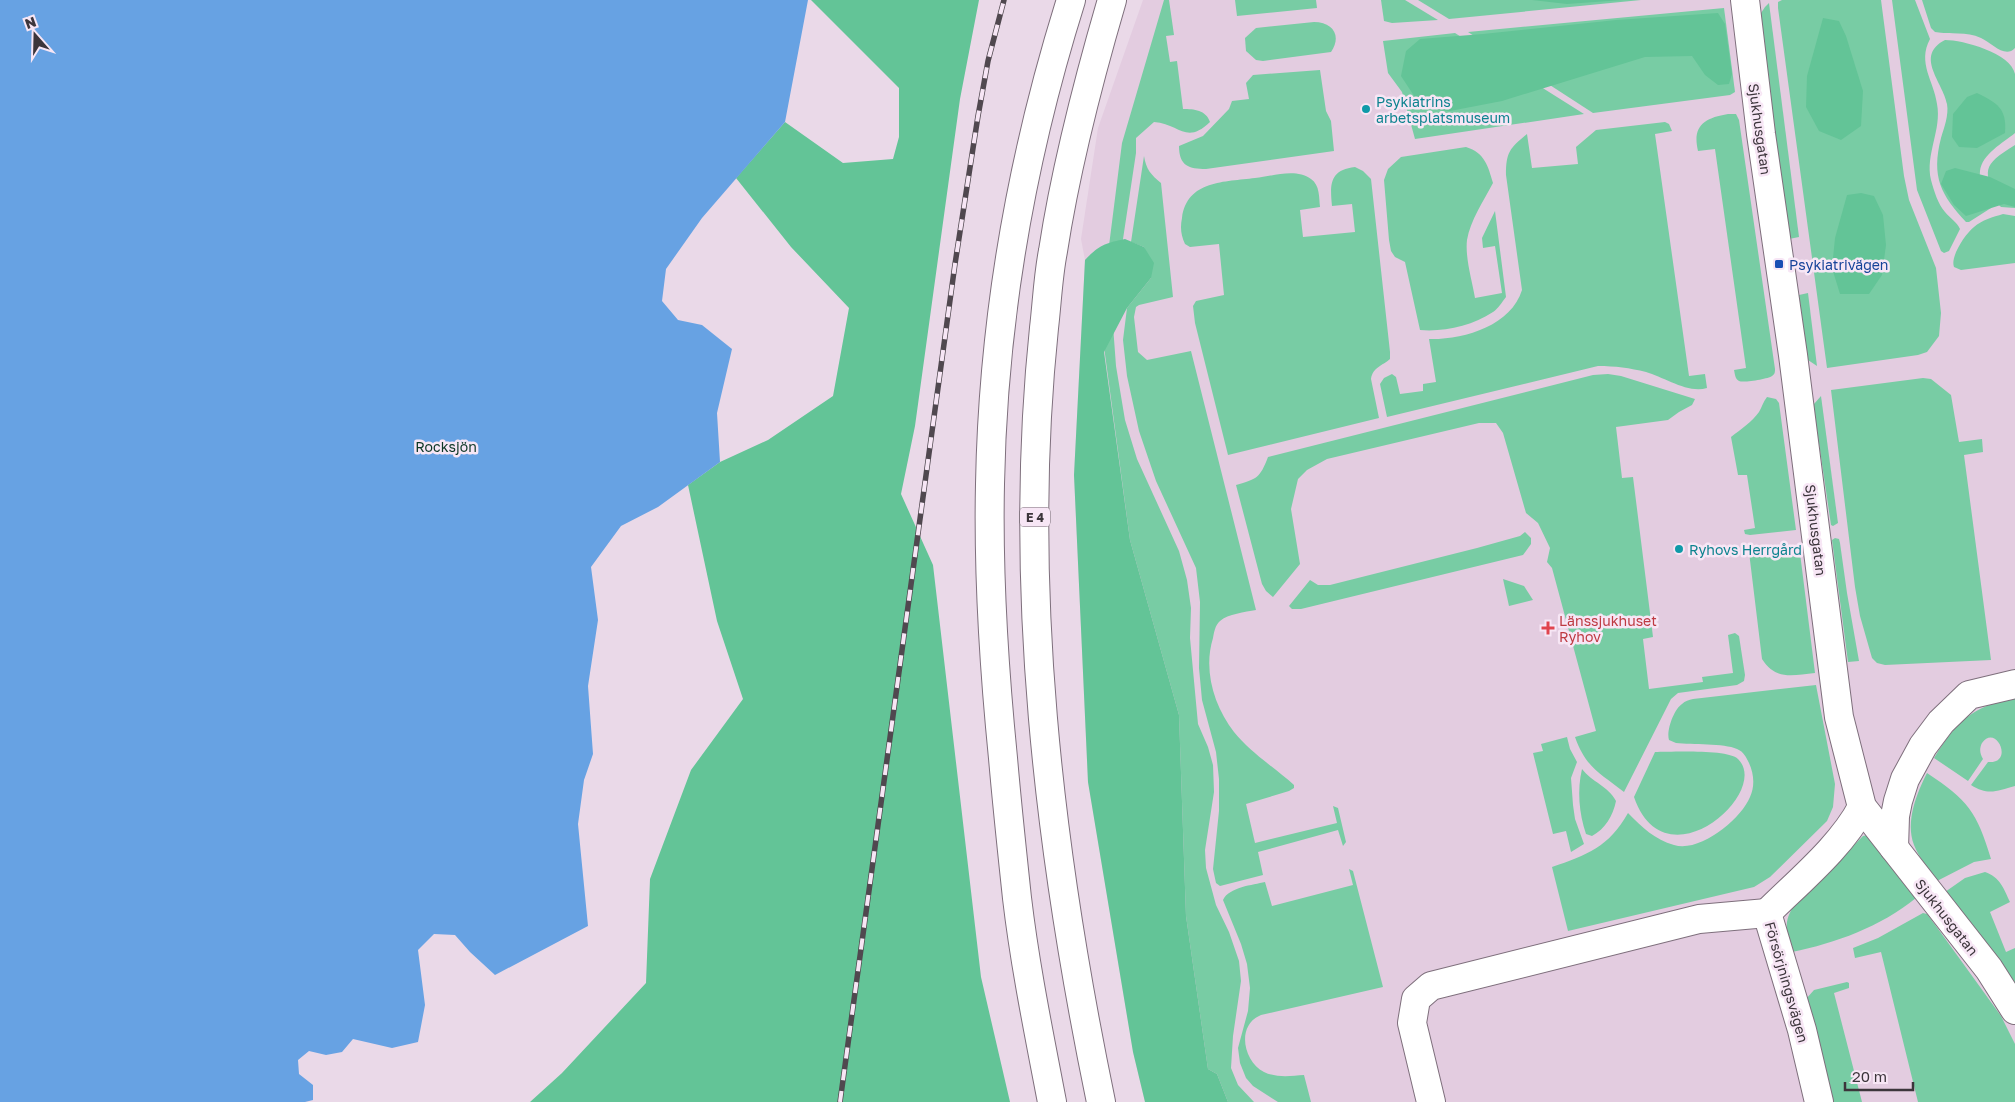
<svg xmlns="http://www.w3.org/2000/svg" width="2015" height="1102" viewBox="0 0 2015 1102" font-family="'Golos Text',sans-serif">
<rect width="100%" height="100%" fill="#ead9e8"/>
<path fill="#e3cce0" d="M1143,0H2015V1102H1145L1133,1052L1088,782L1074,475L1085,260L1081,239L1098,128Z"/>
<g fill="#78cca4">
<path d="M1164,0H1169L1174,35L1166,36L1170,62L1177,61L1183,109C1194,109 1206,110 1210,122C1186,145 1180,124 1154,122L1136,138V153L1112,312L1116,366L1125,420L1137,459L1179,551L1187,580L1191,608L1190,638L1198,724L1208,747L1213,765L1214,792L1205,850L1206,868L1216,905L1229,932L1239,961L1241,981L1233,1036L1231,1068L1238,1085L1254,1102H1228L1217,1074L1208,1069L1186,916L1179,715L1130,540L1100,317L1122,143Z"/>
<path d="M1235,0H1316L1317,8L1237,16Z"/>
<path d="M1381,0H1405L1438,20L1392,23L1384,21Z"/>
<path d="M1418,0H1641L1449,19Z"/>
<path d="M1782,0H1881L1904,176L1909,200L1936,268L1941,313L1939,336L1927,352L1918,355L1827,368L1778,8V2Z"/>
<path d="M1892,0H1915L1930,39C1917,63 1934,81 1937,104C1942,130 1925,154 1931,180C1934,191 1938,204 1945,212C1950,218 1957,222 1960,229L1949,251L1944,253L1941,251L1917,190Z"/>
<path d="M1922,0H2015V48C2005,59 1992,43 1981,38C1966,31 1951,35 1935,32L1931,28Z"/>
<path d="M1769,3L1799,237L1789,239L1778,170L1759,16L1765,7Z"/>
<path d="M1724,8L1735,92L1730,95L1593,113L1468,32Z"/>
<path d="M1314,22C1333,22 1342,36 1331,52L1263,61L1256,60L1246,51L1245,38L1256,28Z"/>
<path d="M1455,33L1466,40L1584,114L1415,139L1402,92L1388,73L1383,41Z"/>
<path d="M1945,40C1963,40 2011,53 2015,74C2015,93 2015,115 2015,133C2003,143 1982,154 1980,171C1978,182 1987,196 1991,206V208L1969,222H1966C1941,195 1931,177 1941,138C1944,128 1949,115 1947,104C1943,82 1914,56 1945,40Z"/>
<path d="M1320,70L1326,111L1331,121L1334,151L1206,169C1189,169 1179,166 1179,146L1203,136L1229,109L1232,101L1249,99L1246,83L1253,75Z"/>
<path d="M1728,114H1736L1739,120L1775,369C1775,372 1775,374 1772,376C1768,379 1744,383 1739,381C1735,379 1735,374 1734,370L1746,368L1715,149L1698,151C1692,126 1704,118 1728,114Z"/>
<path d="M1665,122L1669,124L1672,131L1655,134L1689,376L1705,374L1707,388C1688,394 1664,377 1646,372C1630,368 1615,366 1598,366L1387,417L1380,384L1384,378L1392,374L1396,377L1400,394L1423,391V384L1436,382L1429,339C1463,340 1511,326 1522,290L1506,175C1506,152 1510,148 1527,134L1532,168L1578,164L1576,147L1596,130Z"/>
<path d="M2015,145V208L2001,207L1999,205C1983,170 1981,166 2015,145Z"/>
<path d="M1466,147C1485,153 1488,166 1493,183C1484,200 1470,221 1467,240C1465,258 1472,280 1475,298L1502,293L1495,246L1483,248L1482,238L1495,211L1506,297C1502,302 1498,309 1493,312C1472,326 1444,332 1420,330L1405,262L1395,257L1391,251L1389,240L1384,180L1388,169L1401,157Z"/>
<path d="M1144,156C1146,169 1151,175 1161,183L1173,297L1139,305L1136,307L1134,317L1138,352L1147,360L1191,351L1256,610C1245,612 1228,614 1220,621C1215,625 1214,633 1213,638C1203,670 1214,706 1234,732C1251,753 1274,767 1294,785V788L1289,791L1246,804L1255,843L1337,823L1333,806L1338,808L1346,842L1343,846L1338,830L1258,852L1263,875L1220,886L1216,883L1213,869L1219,811V779L1216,752L1202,700L1199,668L1200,602L1196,568L1156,481L1139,431L1127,376L1123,340L1127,308L1151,278L1144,247L1131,242Z"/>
<path d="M1355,167L1363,171L1371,179L1390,352V359C1382,366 1373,367 1371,379L1379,418L1228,455L1195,323L1193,306L1196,301L1224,295L1219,244L1190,247L1185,244C1181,235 1180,228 1182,218C1187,180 1225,182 1255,178C1273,176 1296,168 1311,179C1320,185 1319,198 1320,207L1300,210L1303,237L1355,232L1352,204L1332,206C1330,185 1329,170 1355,167Z"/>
<path d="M2003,214L2015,216V263L1961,270L1954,267C1950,257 1965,234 1974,227C1982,220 1993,217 2003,214Z"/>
<path d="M1808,293L1817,366L1808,360L1799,295Z"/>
<path d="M1608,374L1621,376L1695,399L1692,405L1679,412L1668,420L1616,427L1622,478L1633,477L1653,637L1643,639L1649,689L1703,682L1702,677L1733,673L1728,635L1735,633L1739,636L1745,675L1744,681L1737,685L1678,693L1671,699L1624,792C1600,773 1586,768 1575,737L1596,731L1552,568L1547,562L1550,548L1538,523L1526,513L1503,433L1496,423H1479L1327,459L1307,470L1298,479L1291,509L1300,564L1273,597L1266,591L1262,584L1236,485C1257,479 1260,478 1268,457L1593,375Z"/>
<path d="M1923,378L1931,379L1951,395L1959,442L1982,439L1983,452L1964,455L1991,660L1885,665L1877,663L1872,658L1860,616L1855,587L1831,390Z"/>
<path d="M1821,396L1838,523L1833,526L1831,525L1814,409V404Z"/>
<path d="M1767,397L1776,399L1779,403L1796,530L1750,535L1745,534L1744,530L1755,528L1747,475H1738L1731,437C1741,429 1752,422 1759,412C1762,407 1763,402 1767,397Z"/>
<path d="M1525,532L1531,538V544L1523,555L1301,609H1292L1289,606L1310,580L1318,585H1330L1477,548L1520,536Z"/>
<path d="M1835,538L1839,539L1840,543L1847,593L1859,661L1848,662L1832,540Z"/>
<path d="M1799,545L1815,673C1793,675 1776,681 1762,659L1749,552Z"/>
<path d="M1503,579L1524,586L1533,600L1509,606Z"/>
<path d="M1816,685L1835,784L1833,807L1827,821L1770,877L1754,887L1568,931L1552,867C1587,855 1609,847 1628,813C1642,827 1655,840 1674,845C1700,853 1741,819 1750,797C1755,786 1754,774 1749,763C1746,757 1744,752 1737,749C1724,743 1692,745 1676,743L1669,740C1666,731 1674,709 1682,704C1685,701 1689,700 1693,699Z"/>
<path d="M2015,696V786C1997,791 1988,796 1971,785L1988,762C2015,764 1996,723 1982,743C1979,749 1980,754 1983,759L1968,781L1934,758C1958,719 1971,709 2015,696Z"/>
<path d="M1567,737L1570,749L1577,762L1571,778L1573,805L1575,819L1584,844L1571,852L1566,831L1553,834L1533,753L1543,751L1541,744Z"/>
<path d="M1655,752C1670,752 1728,749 1738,759C1772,792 1665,887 1634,797Z"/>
<path d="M1582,769C1592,782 1608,786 1616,801C1613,816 1605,829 1592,836L1586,834C1579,813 1577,790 1582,769Z"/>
<path d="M1927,773C1968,800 1977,812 1991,859L1974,862L1937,881C1929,869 1919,858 1914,845C1905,821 1917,793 1927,773Z"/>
<path d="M1868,835L1916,898C1880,927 1836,943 1792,952C1787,931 1782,923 1795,904L1863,836Z"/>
<path d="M1349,869L1353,871L1383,987L1261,1015C1236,1025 1243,1061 1264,1072C1276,1078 1291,1076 1304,1075L1311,1102H1278L1253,1086L1246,1078L1240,1063L1238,1048L1248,1011L1250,988L1247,964L1241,944L1223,900C1229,887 1253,885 1265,882L1272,906L1353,885Z"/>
<path d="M1985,872C2000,877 2004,889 2010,902L1990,912L2006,952L2015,948V984L1992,951L1945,892L1965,878Z"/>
<path d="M1923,913L1927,914L1936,926L2001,1016L2015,1044V1102H1918L1881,952L1855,958L1853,948L1878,938Z"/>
<path d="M1847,982L1849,983V988L1834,993L1862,1102H1829L1806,999L1814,990Z"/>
</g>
<g fill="#63c497">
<path d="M811,0H979L960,99L915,426L901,494L933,565L981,977L1010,1102H530L562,1073L646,983L650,879L691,770L743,699L717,621L688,485L720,462L768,440L833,396L849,308L791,247L736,178L785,122L843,163L893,159L899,137V88Z"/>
<path d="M1532,0H1623L1567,4Z"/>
<path d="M1718,13L1725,24L1732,74L1729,84L1718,85L1705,75L1692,56L1645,57L1502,101L1450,111L1422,108L1401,76L1406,51L1420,39L1483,34L1616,20Z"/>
<path d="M1823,18L1839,21L1846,36L1863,91L1861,126L1841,140L1819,131L1806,107L1807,76Z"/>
<path d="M1977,93C1997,103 2007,108 2005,133L1977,148L1959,147L1952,137L1953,114L1967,97Z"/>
<path d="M1955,168L1990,177L2015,189V207L2004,204L1966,216L1954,205L1941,184L1946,171Z"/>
<path d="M1861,193L1874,196L1883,215L1886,245L1882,275L1869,294H1840L1832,268L1835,238L1847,195Z"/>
<path d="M1125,239L1144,247L1154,263L1151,278L1127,308L1104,352L1130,540L1179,715L1186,916L1208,1069L1217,1074L1228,1102H1145L1133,1052L1088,782L1074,475L1085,260C1099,245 1106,243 1125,239Z"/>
</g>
<path fill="#67a2e3" d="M0,0H808L785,122L702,218L666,269L662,301L678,320L702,325L732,349L717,413L720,462L658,507L621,526L591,567L598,620L588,686L593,754L584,780L578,824L588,926L495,975L470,952L455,935L434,934L418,950L425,1005L418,1042L392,1048L353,1039L342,1052L326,1055L309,1051L298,1060L299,1074L313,1085V1100L305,1102H0Z"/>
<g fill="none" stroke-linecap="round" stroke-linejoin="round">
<g stroke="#7e6f7c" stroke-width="30">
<g id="minor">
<path d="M1745,0L1761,134L1793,355L1839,717L1862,807L1989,969L2015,1010"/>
<path d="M1894,848L1895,816L1898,801L1905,779L1923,746L1941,722L1969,695L2015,684"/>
<path d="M1431,1102L1412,1023L1416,999L1431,986L1699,919L1767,913"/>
<path d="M1819,1102L1802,1030L1767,913C1798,882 1842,846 1862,807"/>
</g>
</g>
<g stroke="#7e6f7c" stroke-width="30">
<g id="highway">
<path d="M1052,1102C1039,1034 1025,966 1017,898C1012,851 1007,805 1003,758C994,668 988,576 990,484C993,321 1022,156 1071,0"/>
<path d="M1101,1102C1049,851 1017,585 1044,328C1047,303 1048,276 1053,251C1066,166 1088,82 1112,0"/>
</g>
</g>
<use href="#minor" stroke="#fff" stroke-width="28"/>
<use href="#highway" stroke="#fff" stroke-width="28"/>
<g stroke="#50484f" stroke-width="5.5">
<path id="rail" d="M840,1102L955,264L978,116L988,61L1004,0"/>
</g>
<use href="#rail" stroke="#f7e6f5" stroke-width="4" stroke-dasharray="11" stroke-linecap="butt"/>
</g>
<g fill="#0f9aa8" stroke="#f7e6f5" stroke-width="2">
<circle cx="1366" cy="109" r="5"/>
<circle cx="1679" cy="549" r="5"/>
</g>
<rect fill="#1a4fb4" stroke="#f7e6f5" stroke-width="2" x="1774" y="259" width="10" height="10" rx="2.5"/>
<path fill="#e0444e" stroke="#f7e6f5" stroke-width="2" d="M1545.5 620.5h5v5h5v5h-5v5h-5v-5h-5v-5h5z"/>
<g text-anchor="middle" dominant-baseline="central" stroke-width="5" stroke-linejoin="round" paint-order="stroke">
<rect fill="#f7e6f5" stroke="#746a73" stroke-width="1" x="1020" y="507.5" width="30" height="19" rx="4"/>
<g font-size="12" font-weight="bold" fill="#3c353b">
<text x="1035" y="517">E 4</text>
</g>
<g font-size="14" fill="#0d838f" stroke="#f7e6f5" text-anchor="start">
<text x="1376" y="101">Psykiatrins<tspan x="1376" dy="16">arbetsplatsmuseum</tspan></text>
<text x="1689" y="549">Ryhovs Herrgård</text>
</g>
<g font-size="14" fill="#3c353b" stroke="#f7e6f5">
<text transform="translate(1760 129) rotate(82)">Sjukhusgatan</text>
<text transform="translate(1816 530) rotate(83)">Sjukhusgatan</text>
<text transform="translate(1947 917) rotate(52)">Sjukhusgatan</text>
<text transform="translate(1787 982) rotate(74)">Försörjningsvägen</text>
</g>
<g font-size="14" fill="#164399" stroke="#f7e6f5" text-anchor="start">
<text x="1789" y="264">Psykiatrivägen</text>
</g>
<g font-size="14" fill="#0b3624" stroke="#f7e6f5">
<text x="446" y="446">Rocksjön</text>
</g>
<g font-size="14" fill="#be3a42" stroke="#f7e6f5" text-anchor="start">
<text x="1559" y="620">Länssjukhuset<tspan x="1559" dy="16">Ryhov</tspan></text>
</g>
</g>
<g transform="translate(35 35) rotate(340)" stroke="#f7e6f5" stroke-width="4" paint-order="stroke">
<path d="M0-4L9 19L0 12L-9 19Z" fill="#3c353b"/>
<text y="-8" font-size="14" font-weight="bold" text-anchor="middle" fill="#3c353b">N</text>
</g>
<path d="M1845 1082v8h68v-8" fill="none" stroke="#3c353b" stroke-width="2.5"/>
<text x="1852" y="1082" font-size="15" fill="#3c353b" stroke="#f7e6f5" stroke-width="4" paint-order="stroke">20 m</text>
</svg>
